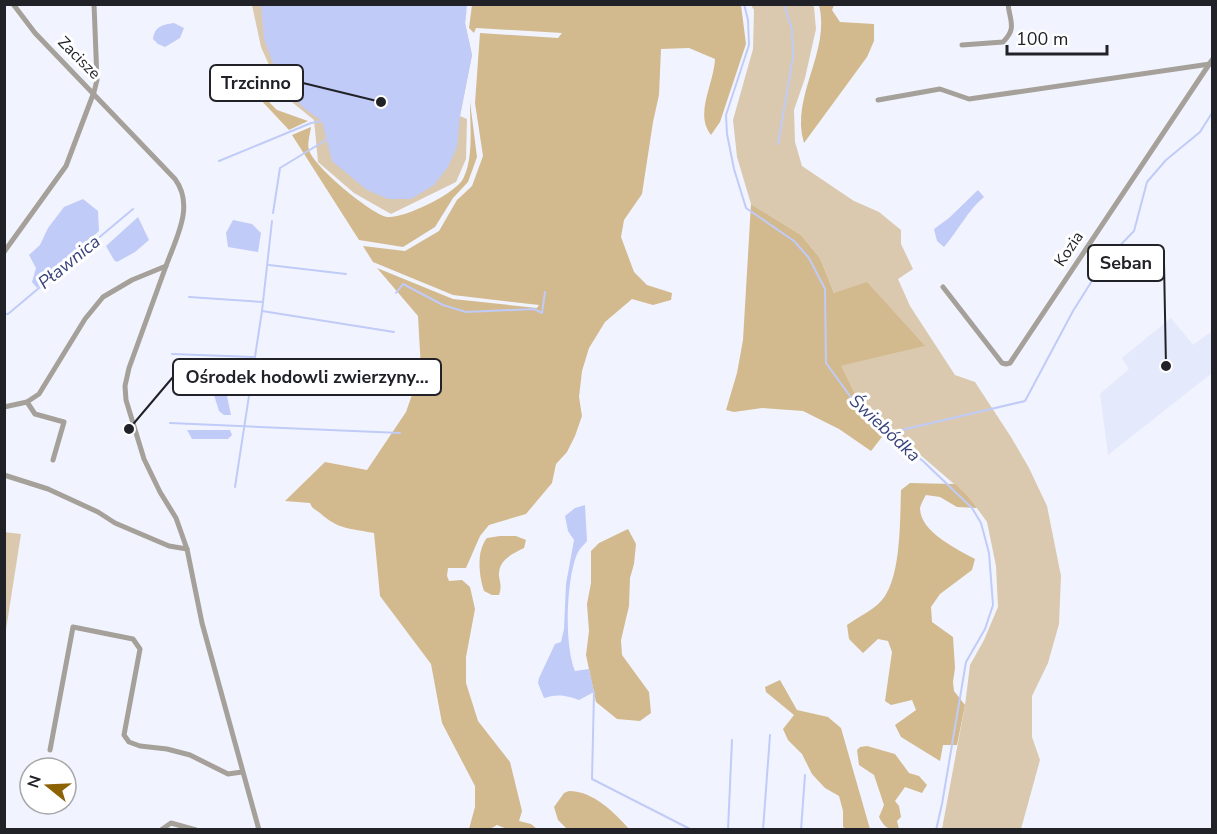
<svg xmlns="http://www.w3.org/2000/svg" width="1217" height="834" viewBox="0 0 1217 834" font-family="'Nunito Sans',sans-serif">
<rect width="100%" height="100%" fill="#f1f4fe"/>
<path fill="#e4e9fc" d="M1171,318L1193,345L1212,331V373L1108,455L1100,394L1129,369L1122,358Z"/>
<g fill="#dac9ae">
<path d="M252,5H275L456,69L467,7L465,23L472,55L460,116L467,119L466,159L456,182L391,214L354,193L318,162L314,120L282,94L261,47Z"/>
<path d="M751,5H812L814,7L816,29L805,78L794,110L795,142L802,166L854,201L879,212L901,230V244L913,269L898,279L910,306L955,375L975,382L1011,437L1029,468L1047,506L1061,576L1059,624L1048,663L1032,696V737L1040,760L1021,829H942L965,705L970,665L984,640L998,607L996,566L987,522L968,496L889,428L856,396L840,366L924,346L834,293L820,258L801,235L751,204L737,157L733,120L753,49L754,10Z"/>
<path d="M4,532L21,534L5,636H4Z"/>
</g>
<g fill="#d3b98e">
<path d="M472,5H741L746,44L720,122L711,135C694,114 714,84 715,59L689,48L661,49L659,95L653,122L642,194L624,220L621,237L634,272L647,285L672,293L671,300L653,305L632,299L605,322L589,348L582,371L579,397L582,416L575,436L567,452L556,464L552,483L526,514L489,525L480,536L466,568H448L447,576L449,581L462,580L470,587L475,609L466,657V683L478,721L510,762L522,811L519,821L531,824L537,829H507L497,825L490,829H469L475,807V786L442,723L431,664L380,596L374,533C349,528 339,530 320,513C315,509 312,509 310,503L285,501L325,462L367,470L406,412L421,369L418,316L377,268L453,299L537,308L539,305L453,295L373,262L363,246L405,251L439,231L457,200L472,186L483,156L475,103L480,33L558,38L562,33L476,28L474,33L469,28Z"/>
<path d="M819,5H834L832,10L840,22L874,24V41L867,57L804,143C790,96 831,52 819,5Z"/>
<path d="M228,65L249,67L270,103L277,110L308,121L289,130Z"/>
<path d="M470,102L477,157L468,182L453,198L435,227L403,247L359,240L292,135L311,127C310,134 307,144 309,150C313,166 371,214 387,217C403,219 455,194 463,179C474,158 470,126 470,102Z"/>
<path d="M751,204L801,235L820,258L834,293L867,282L925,346L841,366L856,396L889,428L871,451L839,429L803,411L762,408L734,412L726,410L737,373L743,340Z"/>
<path d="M910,483L955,484L968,496L977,508L957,507L940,497L926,495C924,498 921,504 920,508C920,532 957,549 975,559L972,570L940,594L931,607L932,622L953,637L955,668L953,682L954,691L965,705L957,745H943L940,761L901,737L895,725L916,710L912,700L891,705L885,701L892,652L888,641L878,639L863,653L849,639L847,625C859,616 877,609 885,596C901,572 900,519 901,490Z"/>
<path d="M628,529L636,544L634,564L630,578L629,606L621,640L622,655L649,692L651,713L640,721L617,719L596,702L586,655L589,631L587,604L591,583V551L599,543Z"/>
<path d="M500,536H516L526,540L524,548C512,554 498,560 499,576C500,583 502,587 499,595H492L484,591C479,576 476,551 487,538Z"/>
<path d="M780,680L797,710L828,717L841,728L870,829H847L843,827V811L839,796L825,788L812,774L802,754L788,740L783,729L794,715L766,692L765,687Z"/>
<path d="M867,746L895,754L909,773L919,776L927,785L922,793L905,787L895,801L899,806L901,817L897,821L899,829C888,830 884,827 879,817L884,805L874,775L859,765L857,750L860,747Z"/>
<path d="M569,791C593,791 614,812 629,829H567L558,820L554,807L564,793Z"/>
</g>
<g fill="#c0cbf8">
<path d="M261,5H467L465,23L472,55L460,116L457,147L448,167L434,185L411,199H388L367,190L332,161L322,121L305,109L282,87L264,39Z"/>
<path d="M174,23L184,28L180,38L165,47L158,44L153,39C155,26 162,25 174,23Z"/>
<path d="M978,190L984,197C968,210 958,231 944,247L937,241L934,229L949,218Z"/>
<path d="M83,199L98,211L99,231L37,288L32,282L36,268L29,255L40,245L48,228L64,207Z"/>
<path d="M138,217L149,240L135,252L117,262L114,260L106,246Z"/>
<path d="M233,220L252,224L261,233L258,252L228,247L226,233Z"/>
<path d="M227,370L233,373L227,396L231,415H224L219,411L212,389L204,387L195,390L191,388L190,375C201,370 212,377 224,373Z"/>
<path d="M187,430H230L232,435L228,439H192Z"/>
<path d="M585,505L587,541C584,545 580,548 578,552C566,577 564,646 575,671L589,669L594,692L579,700C565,695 558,694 544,698L538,683L539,678L555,644L561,642L564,629L566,584L574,540L568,531L565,516L575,508Z"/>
</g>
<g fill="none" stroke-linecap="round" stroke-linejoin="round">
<g stroke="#c0cbf8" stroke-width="2">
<path d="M744,4L748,20L749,45L726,115L727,134L734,169L746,208L794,241L809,258L825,289L826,363L858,407L924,462L972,508L981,523L989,553L993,605L985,629L966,662L942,804L936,830"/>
<path d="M778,144L793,57L792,29L784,4"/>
<path d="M219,161L311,123L322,121"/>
<path d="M273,213L280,168L326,140"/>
<path d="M269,265L346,274"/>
<path d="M396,293L403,284L443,305L466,312L534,309L542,313L545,292"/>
<path d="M189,297L263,302"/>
<path d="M262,311L394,332"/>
<path d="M4,314H8L133,209"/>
<path d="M172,354L253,357"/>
<path d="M251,375L388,386"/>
<path d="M170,423L400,433"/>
<path d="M889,433L1025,401L1073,311L1095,276L1110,256L1134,231L1147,182L1166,160L1200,132L1212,113"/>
<path d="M235,487L262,311L272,221"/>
<path d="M594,692L592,779L692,830"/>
<path d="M728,830L732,740"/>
<path d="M763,830L770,735"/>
<path d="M801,830L805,775"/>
</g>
<g stroke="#a5a19a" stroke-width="5">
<path d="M962,45L1003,42C1017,28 1010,22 1008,4"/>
<path d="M878,100L940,89L969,99L1210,64"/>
<path d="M4,252L66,166L94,92L97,80L94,4"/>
<path d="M166,266L129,368L125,386L126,400L144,459L160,492L176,518L187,549L202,623L259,830"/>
<path d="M943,287L1002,363L1006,364L1010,363L1212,60"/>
<path d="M27,402L35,414L64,422L53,460"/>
<path d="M4,407L27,402L39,394L85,319L103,297L132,280L166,266C176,238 195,206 175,179L35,33L13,4"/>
<path d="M4,475L48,489L98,512L115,523L169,546L187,549"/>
<path d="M50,750L73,627L133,639L140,649L124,735L129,742L140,746L167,749L190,755L228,774L242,772"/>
<path d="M161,830L171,823L196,830"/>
</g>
</g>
<g text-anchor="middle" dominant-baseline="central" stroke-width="6" stroke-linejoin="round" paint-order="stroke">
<g font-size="16" fill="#212228" stroke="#fff">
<text transform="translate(79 58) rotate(45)">Zacisze</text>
<text transform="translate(1069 249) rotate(-56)">Kozia</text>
</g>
<g font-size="18" font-style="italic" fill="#38427a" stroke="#fff">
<text transform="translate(69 262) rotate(-39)">Pławnica</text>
<text transform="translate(885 428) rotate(43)">Świebódka</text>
</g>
</g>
<path fill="none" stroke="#212228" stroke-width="2" d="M381 102L303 83M1166 366L1164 263M129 429L173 377"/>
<g fill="#212228" stroke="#fff" stroke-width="2">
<circle cx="381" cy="102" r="6"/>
<circle cx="1166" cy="366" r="6"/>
<circle cx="129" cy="429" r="6"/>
</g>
<g fill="#fff" stroke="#212228" stroke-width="2">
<rect x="210" y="65" width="93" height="36" rx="6"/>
<rect x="1088" y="245" width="76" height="36" rx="6"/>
<rect x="173" y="359" width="268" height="36" rx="6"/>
</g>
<g font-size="18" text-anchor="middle" font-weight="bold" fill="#212228">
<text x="256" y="89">Trzcinno</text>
<text x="1126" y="269">Seban</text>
<text x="307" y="383">Ośrodek hodowli zwierzyny...</text>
</g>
<rect width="1217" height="834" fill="none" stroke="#212228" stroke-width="12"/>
<g transform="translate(48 786) rotate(288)"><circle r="28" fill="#ffffff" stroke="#a6a7a9" stroke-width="1.5"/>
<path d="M0-4.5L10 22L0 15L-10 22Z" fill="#8c6204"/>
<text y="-9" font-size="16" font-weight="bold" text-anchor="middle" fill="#212228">N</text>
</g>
<path d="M1007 45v9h100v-9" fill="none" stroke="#212228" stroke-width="3"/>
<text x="1016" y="45" font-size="18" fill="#212228" stroke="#ffffff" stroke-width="4.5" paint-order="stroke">100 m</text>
</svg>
